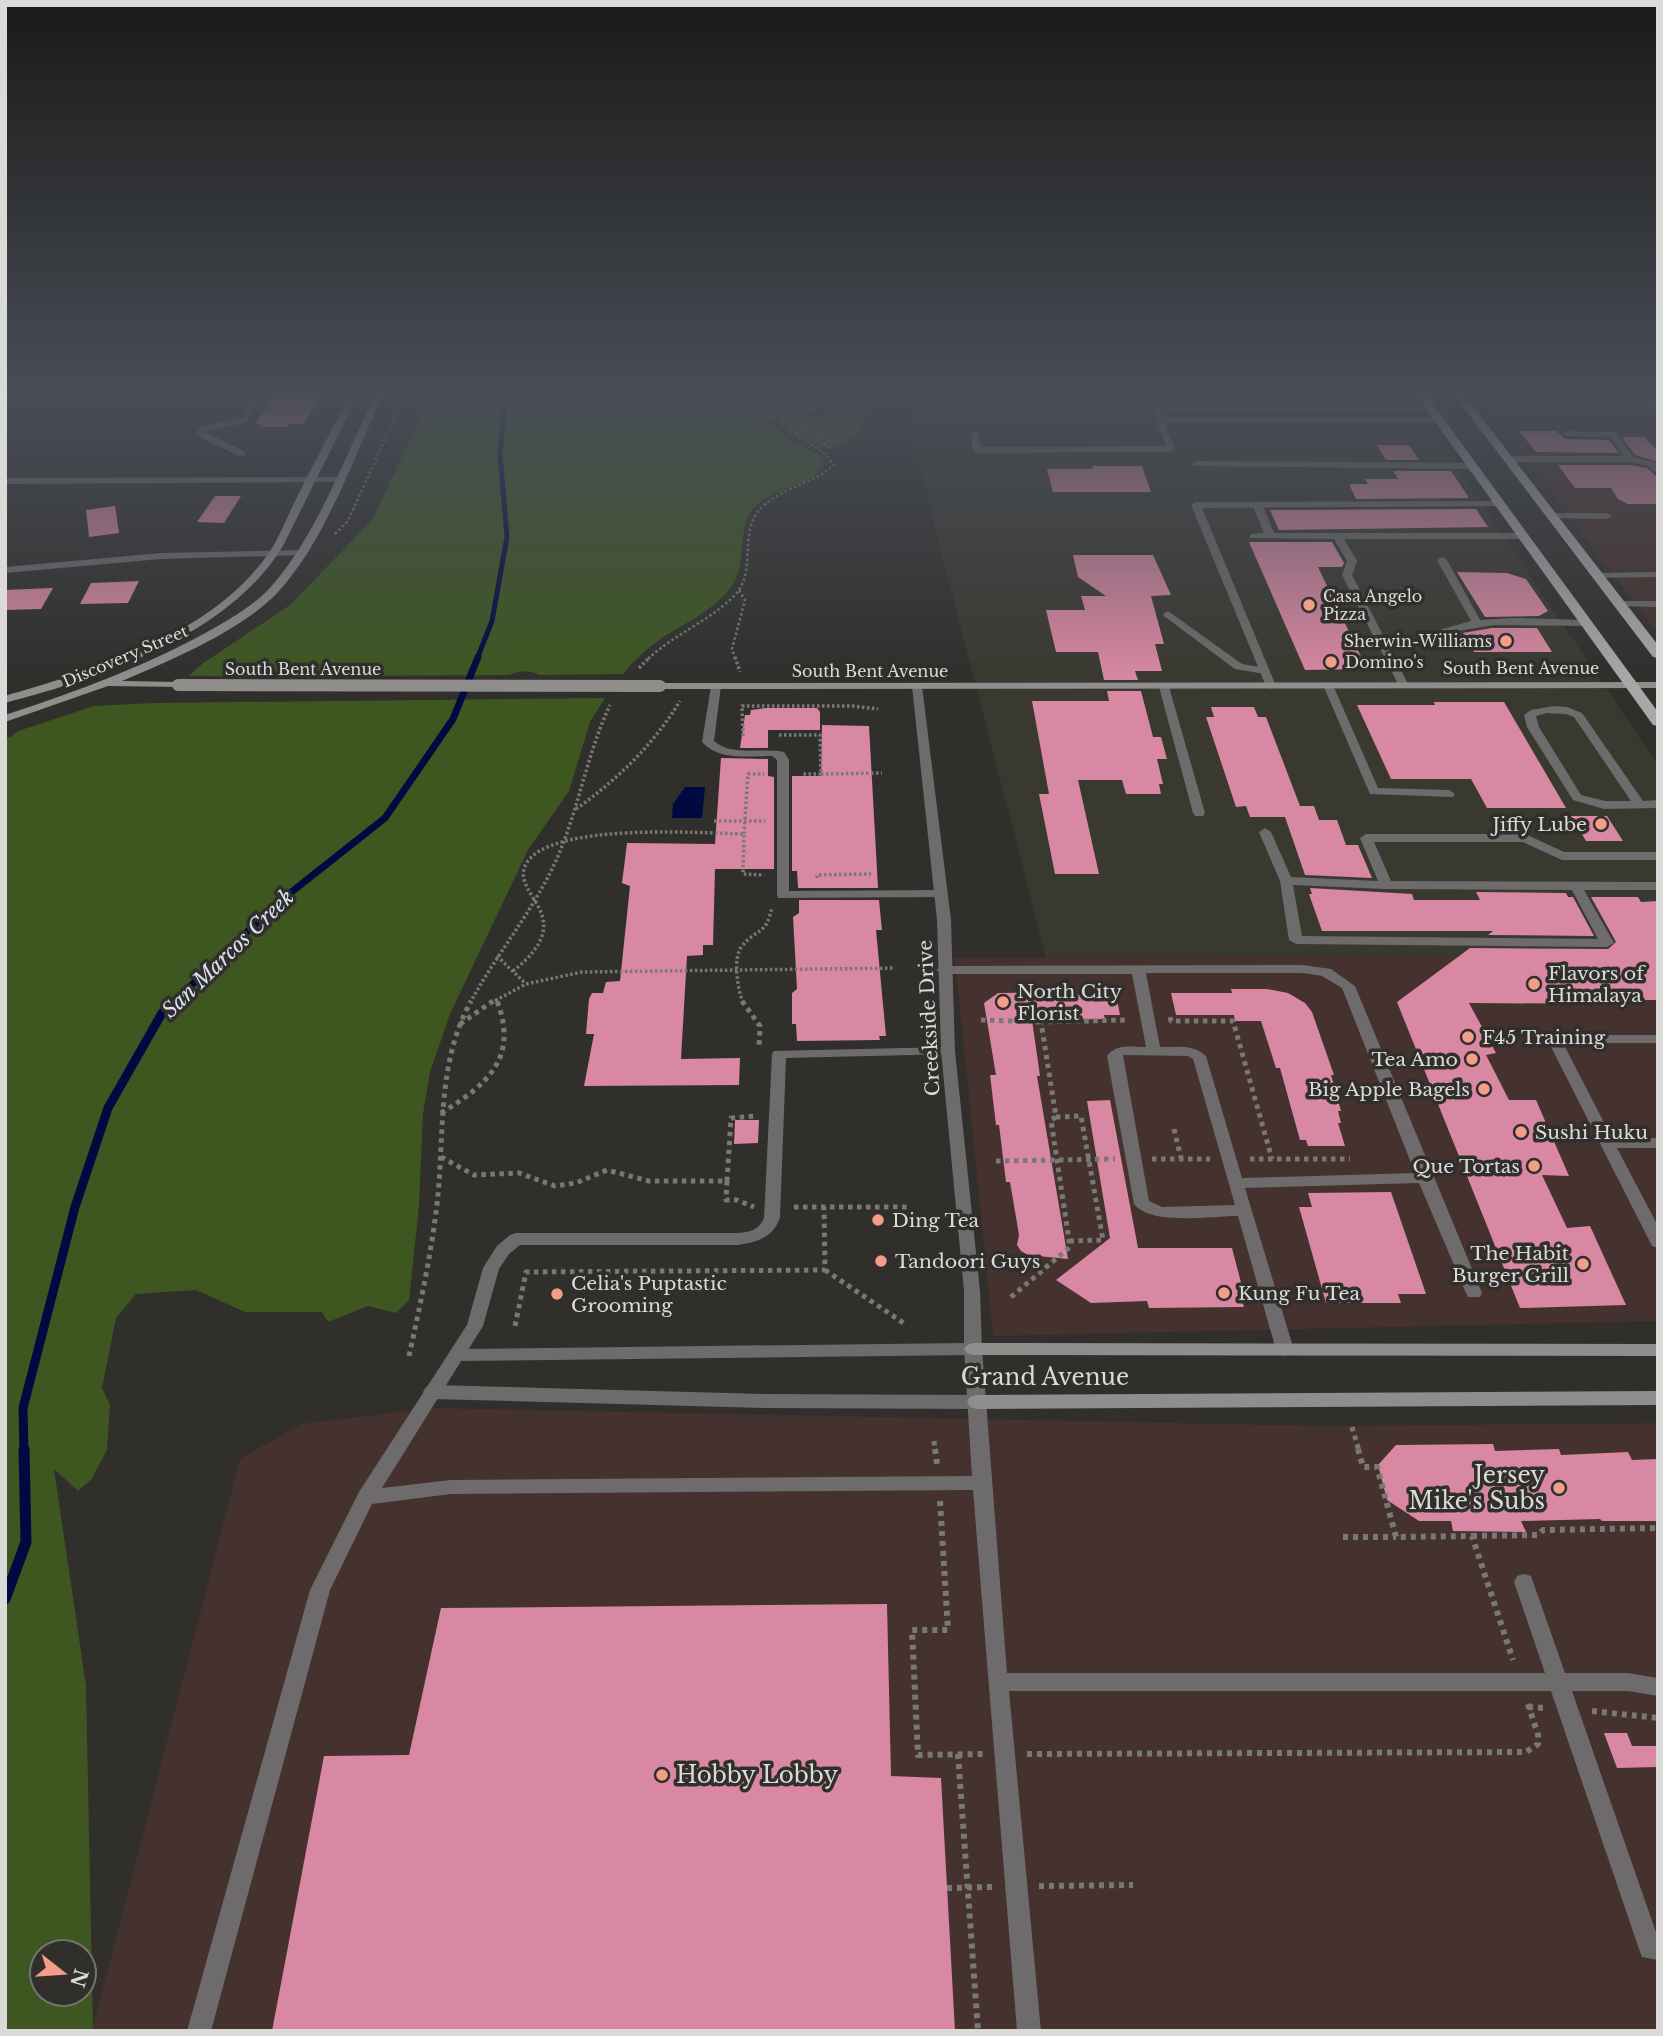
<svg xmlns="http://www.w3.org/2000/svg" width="1663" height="2036" viewBox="0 0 1663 2036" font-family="'Libre Baskerville',serif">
<rect width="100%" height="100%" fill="#302f2c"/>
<g fill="#45312d">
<path d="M1475,395H1658V633Z"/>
<path d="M1658,954V1321L993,1336L955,958Z"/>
<path d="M431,1408L1326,1426L1658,1423V2031H92L240,1459L301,1424Z"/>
</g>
<path fill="#3a3930" d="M1046,395H1408L1658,765V954L1046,958L910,430L909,414L1050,412Z"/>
<g fill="#3e5721" fill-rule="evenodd">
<path d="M431,395H794L776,414L773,423C784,445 809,443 825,461C817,486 777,487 759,503C733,524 750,562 731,587C712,613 679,625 654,644C642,653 632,663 623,674L539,675C529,669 519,671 509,675L348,676C337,670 328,672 316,676H189L202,664L290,605L373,519Z"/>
<path d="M862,415L863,428L856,436L829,450L795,435L788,427V419C813,412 837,421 862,415Z"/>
<path d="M605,698L590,722L569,791L528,850L450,1014L430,1072L423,1114L419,1206L409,1300L396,1313L368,1306L328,1322L322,1312H245L196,1290L136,1294L116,1318L102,1388L110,1405L107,1450L91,1480L78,1491L54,1469L86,1686L93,2031H5V738L11,737L18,731L94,706L154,703ZM84,1952V1994H42V1952Z"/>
</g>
<path fill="#010a40" d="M685,787H705L702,818H672L673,804Z"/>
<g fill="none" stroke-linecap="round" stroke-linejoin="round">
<path stroke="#010a40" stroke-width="5" d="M477,659L492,621L507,537L500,454L505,395"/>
<path stroke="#010a40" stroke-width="7" d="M173,1003L275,905L385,818L453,719L478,657"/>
<path stroke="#010a40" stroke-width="9" d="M24,1451L23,1408L75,1207L108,1108L162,1013L175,1001"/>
<path stroke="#010a40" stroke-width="11" d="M5,1599L26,1542L24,1449"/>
</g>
<g fill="#d888a2">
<path d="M276,395H321L304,424H290L288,427H259L261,424H255Z"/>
<path d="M1519,431H1556L1565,439L1609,440L1619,453L1536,452Z"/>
<path d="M1622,437H1644L1658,451V462L1635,455Z"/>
<path d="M1377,445H1409L1419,460H1386Z"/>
<path d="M1558,465H1630L1647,468L1658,478V504H1628L1618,499L1611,488H1575Z"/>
<path d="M1092,466H1142L1151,492H1053L1047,469H1093Z"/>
<path d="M1393,471H1451L1469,498L1356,499L1349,484H1368L1365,479H1398Z"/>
<path d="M215,496H241L224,523L197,522Z"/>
<path d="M115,506L119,533L89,537L86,510Z"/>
<path d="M1476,509L1488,527L1279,530L1270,510Z"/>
<path d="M1249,542H1332L1344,563L1342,567H1318L1364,663H1357L1360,669L1305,670Z"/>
<path d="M1073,555H1153L1171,595L1151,596L1164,644H1155L1162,671H1135L1138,680H1104L1098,652H1056L1046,610H1085L1081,596H1106L1078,577Z"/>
<path d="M1457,572L1507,573L1526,579L1548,611L1539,616L1485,617Z"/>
<path d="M139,581L128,603L80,604L91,583Z"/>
<path d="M53,588L41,609L5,610V590Z"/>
<path d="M1492,628H1537L1552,652H1474L1463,633Z"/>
<path d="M1107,691H1141L1153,737H1161L1167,759H1157L1163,784H1159L1161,794H1126L1122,780H1078L1099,874H1055L1039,794H1049L1032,701H1109Z"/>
<path d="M1434,702H1504L1566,808H1487L1471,779H1391L1357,705H1435Z"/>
<path d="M1211,707H1254L1258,717H1266L1300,806H1314L1319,820H1337L1346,845H1358L1372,878L1305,875L1285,817H1250L1246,806L1236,807L1206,717H1214Z"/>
<path d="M766,708H817L820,712V730H768V748H740L745,715H750L751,710Z"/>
<path d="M822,725L869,726L878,888H798L797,871H792V776H821Z"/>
<path d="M721,758L768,759V776L774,777V869H715L713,945H703V955L687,956L681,1059L740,1058L739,1085L584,1086L594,1034H586L589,999L592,993H603L606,982L620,981L630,886L622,883L627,843L715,844Z"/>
<path d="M1571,816H1607L1623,841H1586Z"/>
<path d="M1310,888L1412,894L1414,900H1480L1476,892L1566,893L1568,897H1573L1594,936L1488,935L1493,931H1322L1309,894H1312Z"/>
<path d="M1591,897H1638L1641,902L1658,901V1000H1617L1619,1004L1469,1003L1496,1053L1486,1055L1509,1100H1536L1569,1176L1542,1175L1567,1228L1590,1226L1626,1305L1520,1308L1397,1002L1470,948L1608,949L1616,942Z"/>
<path d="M799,900H879L882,930H876L886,1036H879L880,1040L797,1041L796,1024H792V993L797,989L793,917L799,913Z"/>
<path d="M1231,989H1267L1288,993L1305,1003L1312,1012L1334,1075H1331L1341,1111H1338L1341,1123H1338L1345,1146H1308L1306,1140H1300L1280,1068H1276L1261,1021H1235L1234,1015H1176L1171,993H1232Z"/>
<path d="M1052,992L1064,995L1116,994L1120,1015H1104L1105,1019L1032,1020L1040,1076H1037L1068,1259L1028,1255L1021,1251L1017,1245L1019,1235L1010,1182H1006L999,1125H996L990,1075H996L984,1003L998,993Z"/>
<path d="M1110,1100L1138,1248H1232L1244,1294H1240L1244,1307L1149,1308L1147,1301L1091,1303L1056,1280L1110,1238L1087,1101Z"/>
<path d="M735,1120H759L758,1143L734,1144Z"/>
<path d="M1391,1192L1426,1294H1398L1401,1303H1326L1299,1207H1312L1308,1193Z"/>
<path d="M1493,1444L1495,1451L1559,1449L1561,1455L1628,1452L1632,1460L1658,1459V1521H1602L1600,1519L1521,1521L1526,1532L1453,1531L1451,1521H1419L1387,1500L1378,1465L1396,1445Z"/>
<path d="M887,1604L891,1776L941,1778L955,2031H272L324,1756L409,1755L441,1608Z"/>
<path d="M1604,1733H1627L1632,1746H1658V1767L1617,1768Z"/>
</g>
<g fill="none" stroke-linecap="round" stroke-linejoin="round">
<g stroke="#797876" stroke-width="2.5" stroke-dasharray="2.5 2.5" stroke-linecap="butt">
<path d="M759,421L817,408L847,395"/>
<path d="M819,447L828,442L829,438L802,429L800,425C821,412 848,420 871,409L867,399L856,395"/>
<path d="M335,534L348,521L405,395"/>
<path d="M648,659C674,634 710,621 735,595C756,573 740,537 757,513C775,489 812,485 834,465L823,452L780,425L786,412L804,395"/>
<path d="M735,659L732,649L745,600L739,590"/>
</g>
<g stroke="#797876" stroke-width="3.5" stroke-dasharray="2.5 2.5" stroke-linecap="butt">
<path d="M735,657L740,672"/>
<path d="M639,668L650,657"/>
<path d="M779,735H820L821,774H801"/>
<path d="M743,736L742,706H852L878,709"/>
<path d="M821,774L882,773"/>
<path d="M576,809C618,779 653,745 680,701"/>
<path d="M714,821H765"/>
<path d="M744,834L748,774H764"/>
<path d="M817,878V875L871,874"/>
<path d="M497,956L526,984"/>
<path d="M513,971C583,916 509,896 526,864C549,822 701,833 744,834L743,874L764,875"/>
<path d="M496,999L497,1003"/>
<path d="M470,1003C497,953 535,909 558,856C579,807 587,754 610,705"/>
<path d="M491,1003L526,984L582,972L895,968"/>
<path d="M743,1003C738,990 732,958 742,946C758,927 766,936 772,907"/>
</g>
<g stroke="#797876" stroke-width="5" stroke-dasharray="4.5 4.5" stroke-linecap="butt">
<path d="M742,1001L760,1026L759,1048"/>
<path d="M1170,1017L1171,1021H1233L1272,1159"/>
<path d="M981,1020L1041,1022"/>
<path d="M460,1024L493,1001"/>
<path d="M441,1113C487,1085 519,1058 497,1001"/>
<path d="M1056,1117L1081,1116L1103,1240L1070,1241"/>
<path d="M1174,1129L1181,1158"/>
<path d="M441,1157L474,1175L519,1173L555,1186L576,1183L607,1170L649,1181H727L731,1118L756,1116"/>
<path d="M1152,1159H1210"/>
<path d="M1250,1159H1350"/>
<path d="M996,1161L1115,1159"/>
<path d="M727,1181L726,1200H737L754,1207"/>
<path d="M794,1207H910"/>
<path d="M825,1270L905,1324"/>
<path d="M1011,1297L1070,1247L1051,1120L1056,1117L1041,1022L1126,1020"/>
<path d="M515,1326L526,1272L825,1270L824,1207"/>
<path d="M409,1356C420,1306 431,1255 437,1204C445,1134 436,1065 471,1001"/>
<path d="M1352,1427L1359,1451"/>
<path d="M934,1441L935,1451"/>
</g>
<g stroke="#797876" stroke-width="6" stroke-dasharray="5 5" stroke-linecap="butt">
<path d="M935,1449L937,1464"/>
<path d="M1358,1449L1363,1467H1377L1396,1537L1472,1536L1513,1660"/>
<path d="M940,1501L948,1630H912L918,1755L983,1754"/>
<path d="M1472,1536L1538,1535L1543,1530L1658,1528"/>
<path d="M1343,1537H1396"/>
<path d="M1528,1707L1545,1708"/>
<path d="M1592,1711L1658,1718"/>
<path d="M958,1754L978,2031"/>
<path d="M1027,1754L1526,1752L1538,1744V1735L1527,1701"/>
<path d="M1039,1886L1133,1885"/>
<path d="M947,1888L992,1887"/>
</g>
<g fill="#6d6b6b" fill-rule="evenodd">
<path d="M1638,395H1647L1658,406V413Z"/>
<path d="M1164,406H1430L1434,408L1430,410H1166L1161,413L1175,449L1171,452L977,453L973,450L971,434L975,431L979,434L981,447L1166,446L1153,412Z"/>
<path d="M1568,431L1615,432L1633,457L1654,462L1658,466V475L1648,466L1630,462H1508L1504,459L1508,456H1624L1610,437L1565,436V432Z"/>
<path d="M1196,461L1473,463L1477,466L1473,469L1193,466L1192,464Z"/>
<path d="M341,477V481L338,482L5,484V478Z"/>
<path d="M1254,502L1262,504L1274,533H1523L1528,536L1523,539H1344L1357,561L1352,575L1408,684L1403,687L1398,684L1342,575L1347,561L1334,539L1250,538V534L1264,533L1252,504Z"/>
<path d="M1552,513H1607L1612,516L1607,519L1549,518V514Z"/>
<path d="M1442,557L1447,560L1480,620L1513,618L1586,620L1591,623L1586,626L1494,625L1439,634V630L1471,621L1437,560Z"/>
<path d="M1597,573L1654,572L1657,573L1658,577L1594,578L1592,576Z"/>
<path d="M1620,601H1658V607L1616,606V602Z"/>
<path d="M1168,611L1242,664L1265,668L1270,671L1265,674L1235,669L1164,616L1163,614Z"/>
<path d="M1328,682L1333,685L1378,788L1449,790L1455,794L1453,797L1370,794L1323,685Z"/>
<path d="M716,683L721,686L714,741C732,757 762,747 784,752L789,760V891L941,890L946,891L947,894L946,897L778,898L777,895V760L772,756C748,756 719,761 702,742L711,686Z"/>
<path d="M1164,684L1169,687L1205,813L1203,816H1195L1193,813L1159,687Z"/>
<path d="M1554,706L1567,707L1582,713L1643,801L1658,800V808L1604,809L1573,800L1527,727L1524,715L1531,710ZM1547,713L1566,714L1574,717L1631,801H1605L1581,795L1539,727L1536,716Z"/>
<path d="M1265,828L1271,832L1291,877L1378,881L1360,838L1366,834H1525L1564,852H1658V860H1562L1523,842H1374L1391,881L1658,882V890H1584L1614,943L1607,947L1296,944L1289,940L1280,881L1259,832ZM1293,885L1386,889L1572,890L1598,939L1302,936Z"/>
<path d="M1303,965L1331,969L1355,986L1482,1293L1480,1297H1468L1466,1293L1419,1183L1245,1188L1294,1350L1291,1354L1285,1356L1279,1354L1276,1350L1238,1216C1211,1216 1151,1226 1134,1204L1107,1056C1117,1043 1131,1047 1146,1047L1132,974H943L936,970L943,966ZM1146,973H1303L1322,976L1342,988L1415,1173L1242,1178L1206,1056C1194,1044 1176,1047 1160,1047ZM1123,1055L1188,1056L1193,1059L1235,1205L1162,1207L1149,1201Z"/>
<path d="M1554,1035H1658V1043H1563L1612,1138H1658V1148H1617L1658,1226V1248L1652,1246L1650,1242L1547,1039Z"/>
<path d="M948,1047L955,1051L953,1054L786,1058L780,1218C772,1238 758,1242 738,1245H520L509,1254L499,1269L483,1326L382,1488L451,1480L972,1476L964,1349L967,1345L973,1343L979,1345L982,1349L1007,1673H1545L1514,1582L1517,1576L1524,1574L1531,1576L1565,1673H1628L1658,1678V1696L1628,1691H1572L1658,1938V1960L1642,1957L1639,1949L1551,1691H1009L1041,2031H1017L973,1490L451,1494L372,1504L330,1590L211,2031H187L310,1590L359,1492L467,1325L483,1268L497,1246L510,1235L516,1233H738C750,1232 759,1230 764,1218L772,1054L774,1051Z"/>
</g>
<g fill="#6d6b6b" fill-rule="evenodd">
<path d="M5,395H173L169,397L5,398Z"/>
<path d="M256,395H264L247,422L206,432L245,452V456H239L201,438L197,432L202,426L241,418Z"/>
<path d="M1158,417H1438L1442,420L1438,423L1161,422L1158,421Z"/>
<path d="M1502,501V505L1499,506L1202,508L1276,686L1271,689L1266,686L1191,505L1196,502Z"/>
<path d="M302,550L305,551V555L161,559L5,573V567L161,553Z"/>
<path d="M917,683L922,686L951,920L955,1051L980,1291L982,1349L979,1353L973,1355L458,1361L452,1359L449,1355L452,1351L458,1349L964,1343V1291L941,1051L937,920L912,686Z"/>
<path d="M432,1385L763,1394L976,1395L982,1397L985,1402L982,1407L976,1409L763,1408L432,1399L426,1397L423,1392L426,1387Z"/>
</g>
<g fill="#908d8d" fill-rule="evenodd">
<path d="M350,395H358L284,544C231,635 101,678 5,703V696C97,669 214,635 270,551C280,536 286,519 294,503C312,467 331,431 350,395Z"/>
<path d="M375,395H383C353,458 326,540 278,592C241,631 171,660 122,681L178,682L183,685L182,687L108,686L5,722V715C78,691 149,665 216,627C237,615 260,601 275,582C320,528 344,458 375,395Z"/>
<path d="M1658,682V688L660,689L655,686L660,683Z"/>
<path d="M973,1343L1658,1344V1356L973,1355L967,1353L964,1349L967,1345Z"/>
<path d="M1658,1391V1405L976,1409L970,1407L967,1402L970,1397L976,1395Z"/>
</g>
<g fill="#aaa7a7" fill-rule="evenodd">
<path d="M1416,395H1426L1658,712V726L1653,725Z"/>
<path d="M1454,395H1464L1658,645V658L1653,657Z"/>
</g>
<path stroke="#908d8d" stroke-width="12" d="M178,685L660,686"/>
</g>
<linearGradient id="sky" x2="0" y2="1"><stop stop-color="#1a1a18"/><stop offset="0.58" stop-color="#484d56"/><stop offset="1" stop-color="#484d56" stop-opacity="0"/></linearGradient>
<rect width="1663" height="680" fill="url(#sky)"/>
<g fill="#f49e8a" stroke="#302f2c" stroke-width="2.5">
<circle cx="1309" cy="605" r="7"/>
<circle cx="1506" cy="641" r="7"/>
<circle cx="1331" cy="662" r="7"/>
<circle cx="1601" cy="824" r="7"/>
<circle cx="1534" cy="984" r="7"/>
<circle cx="1003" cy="1002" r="7"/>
<circle cx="1468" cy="1037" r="7"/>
<circle cx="1472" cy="1059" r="7"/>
<circle cx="1484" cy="1089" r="7"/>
<circle cx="1521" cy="1132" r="7"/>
<circle cx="1534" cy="1166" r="7"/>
<circle cx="878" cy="1220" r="7"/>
<circle cx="881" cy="1261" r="7"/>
<circle cx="1583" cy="1264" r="7"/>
<circle cx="1224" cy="1293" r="7"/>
<circle cx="557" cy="1294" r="7"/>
<circle cx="1559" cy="1488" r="7"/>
<circle cx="662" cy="1775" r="7"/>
</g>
<g text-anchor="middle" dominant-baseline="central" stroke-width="7" stroke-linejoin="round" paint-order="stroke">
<g font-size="16" fill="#dadad8" stroke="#302f2c" text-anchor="start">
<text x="1323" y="596">Casa Angelo<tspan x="1323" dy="18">Pizza</tspan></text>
<text x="1492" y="641" text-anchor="end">Sherwin-Williams</text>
<text x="1345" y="662">Domino's</text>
</g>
<g font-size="16" fill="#dadad8" stroke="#302f2c">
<text transform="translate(125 656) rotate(-23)">Discovery Street</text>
<text x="1521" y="668">South Bent Avenue</text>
<text x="303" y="669">South Bent Avenue</text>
<text x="870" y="671">South Bent Avenue</text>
</g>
<g font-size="19" fill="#dadad8" stroke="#302f2c" text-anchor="start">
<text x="1587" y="824" text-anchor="end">Jiffy Lube</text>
<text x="1548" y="973">Flavors of<tspan x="1548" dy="22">Himalaya</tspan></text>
<text x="1017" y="991">North City<tspan x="1017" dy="22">Florist</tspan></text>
<text x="1482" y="1037">F45 Training</text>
<text x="1458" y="1059" text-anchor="end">Tea Amo</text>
<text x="1470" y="1089" text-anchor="end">Big Apple Bagels</text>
<text x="1535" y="1132">Sushi Huku</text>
<text x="1520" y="1166" text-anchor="end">Que Tortas</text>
<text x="892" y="1220">Ding Tea</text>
<text x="1569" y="1253" text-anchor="end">The Habit<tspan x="1569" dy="22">Burger Grill</tspan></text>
<text x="895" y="1261">Tandoori Guys</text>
<text x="571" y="1283">Celia's Puptastic<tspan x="571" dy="22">Grooming</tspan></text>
<text x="1238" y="1293">Kung Fu Tea</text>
</g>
<g font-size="19" fill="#dadad8" stroke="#302f2c">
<text transform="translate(929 1018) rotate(-93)">Creekside Drive</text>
</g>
<g font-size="21" font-style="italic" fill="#d9e2f4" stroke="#302f2c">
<text transform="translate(228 954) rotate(-44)">San Marcos Creek</text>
</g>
<g font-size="23" fill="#dadad8" stroke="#302f2c">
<text x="1045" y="1377">Grand Avenue</text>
</g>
<g font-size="23" fill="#dadad8" stroke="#302f2c" text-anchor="end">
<text x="1545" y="1475">Jersey<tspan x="1545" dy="26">Mike's Subs</tspan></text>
<text x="676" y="1775" text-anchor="start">Hobby Lobby</text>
</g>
</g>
<rect width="1663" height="2036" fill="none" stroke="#dadad8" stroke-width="14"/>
<g transform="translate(63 1973) rotate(107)"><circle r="33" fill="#302f2c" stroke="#747371" stroke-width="2"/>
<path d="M0-5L12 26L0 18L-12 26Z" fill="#f49e8a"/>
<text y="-10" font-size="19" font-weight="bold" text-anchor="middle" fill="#dadad8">N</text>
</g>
</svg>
